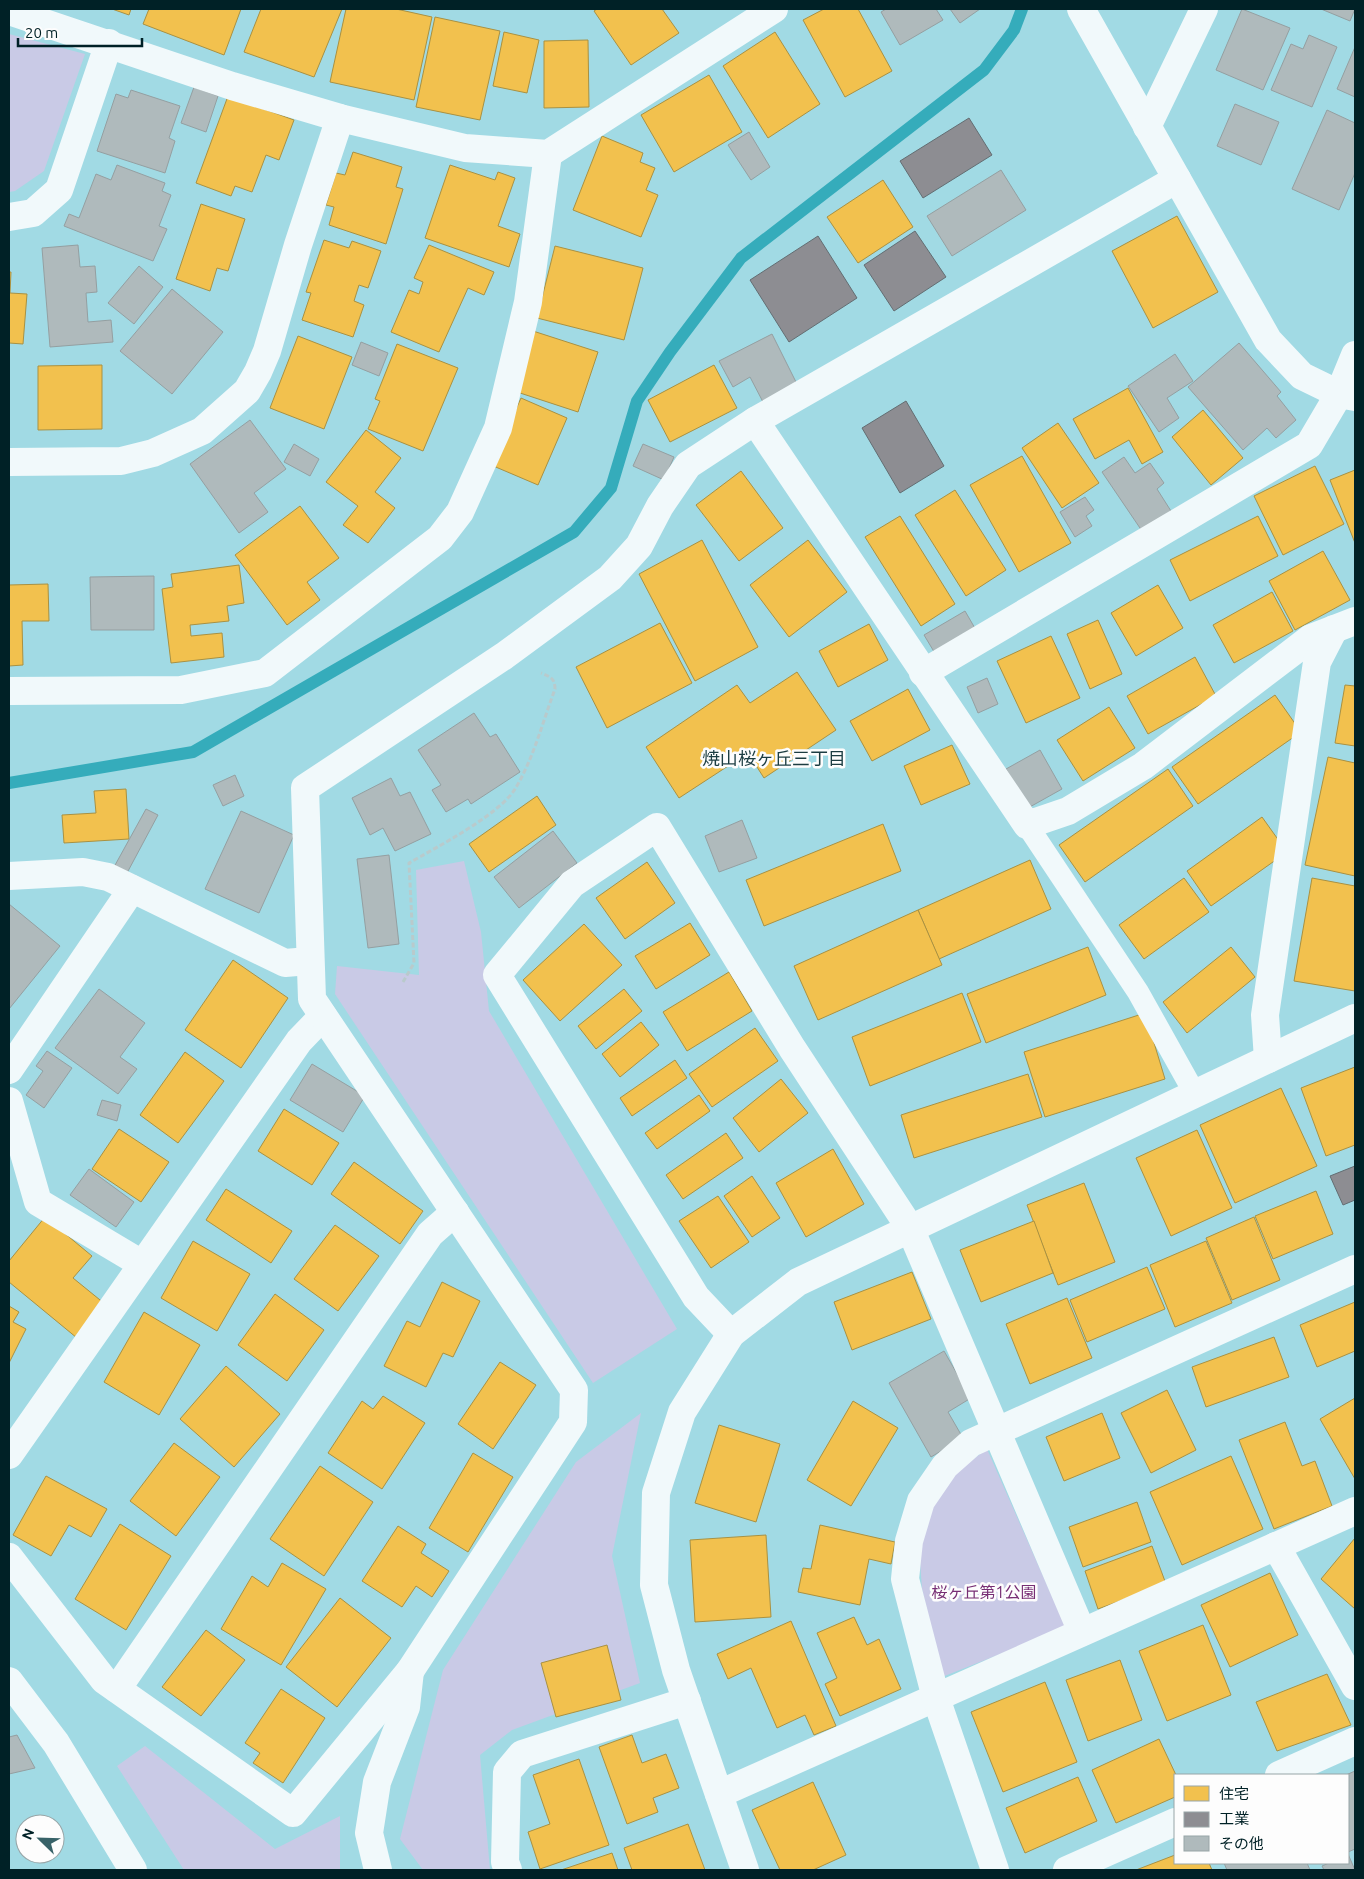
<svg xmlns="http://www.w3.org/2000/svg" width="1364" height="1879" viewBox="0 0 1364 1879" font-family="Ubuntu,'Noto Sans JP',sans-serif">
<rect width="100%" height="100%" fill="#a1dae4"/>
<g fill="#c9cae6">
<path d="M9,34L85,54L44,171L15,191L9,192Z"/>
<path d="M464,861L481,932L489,1011L677,1329L593,1383L335,994L337,966L419,975L416,870Z"/>
<path d="M641,1413L612,1556L640,1683L512,1730L480,1755L490,1870H423L400,1839L443,1670L576,1462Z"/>
<path d="M987,1449L1066,1628L942,1677L922,1589L919,1547L929,1504L957,1471Z"/>
<path d="M145,1746L275,1849L340,1816V1870H184L117,1766Z"/>
</g>
<g fill="#f2c14e" stroke="#a99142">
<path d="M112,9H131L129,15Z"/>
<path d="M149,9H241L224,55L143,24Z"/>
<path d="M261,9H342L314,77L244,52Z"/>
<path d="M346,9H396L432,17L414,100L330,82Z"/>
<path d="M597,9H662L679,33L631,65L594,11Z"/>
<path d="M824,9H858L892,71L845,97L803,20Z"/>
<path d="M435,17L500,31L480,120L416,107Z"/>
<path d="M504,32L539,40L527,93L493,86Z"/>
<path d="M775,32L820,104L768,138L723,66Z"/>
<path d="M588,40L589,107L544,108V41Z"/>
<path d="M709,75L742,132L674,172L641,115Z"/>
<path d="M228,96L294,120L279,160L266,155L252,192L235,186L231,196L196,183Z"/>
<path d="M602,136L643,153L640,162L655,168L646,190L658,195L641,237L573,210Z"/>
<path d="M353,152L402,167L396,187L403,189L386,244L329,225L334,207L326,205L336,173L345,175Z"/>
<path d="M450,165L495,180L498,172L515,178L498,226L520,234L509,267L425,238Z"/>
<path d="M883,180L913,227L858,263L827,217Z"/>
<path d="M201,204L245,219L228,271L217,268L210,291L176,279Z"/>
<path d="M1177,216L1218,292L1153,328L1112,251Z"/>
<path d="M324,240L349,248L352,241L381,251L368,288L359,285L354,301L364,305L353,337L302,320L311,293L306,292Z"/>
<path d="M429,245L494,272L484,295L468,288L439,352L391,332L409,290L419,294L423,282L414,278Z"/>
<path d="M555,246L643,268L624,340L537,318Z"/>
<path d="M9,272H11L10,293L27,294L23,344L9,343Z"/>
<path d="M533,331L598,352L578,412L514,391Z"/>
<path d="M298,336L352,357L324,429L270,408Z"/>
<path d="M397,344L458,368L423,451L368,429L380,401L375,399Z"/>
<path d="M102,365V429L38,430V366Z"/>
<path d="M714,365L737,408L670,442L648,400Z"/>
<path d="M1128,388L1163,452L1142,464L1129,440L1095,459L1073,419Z"/>
<path d="M521,398L567,418L538,485L491,465Z"/>
<path d="M1203,410L1243,458L1211,485L1172,437Z"/>
<path d="M1058,423L1099,483L1062,508L1022,448Z"/>
<path d="M366,430L401,458L375,492L395,508L368,543L343,525L358,506L326,482Z"/>
<path d="M1022,456L1071,543L1019,572L970,485Z"/>
<path d="M1315,466L1344,524L1283,555L1254,496Z"/>
<path d="M1355,470V543L1330,480Z"/>
<path d="M741,471L783,528L739,561L696,505Z"/>
<path d="M955,490L1006,570L966,596L915,515Z"/>
<path d="M300,506L339,558L307,582L320,600L287,625L235,555Z"/>
<path d="M900,516L955,604L921,626L865,537Z"/>
<path d="M1258,516L1278,556L1190,601L1170,560Z"/>
<path d="M702,540L758,647L695,681L639,574Z"/>
<path d="M808,540L847,592L789,637L750,585Z"/>
<path d="M1323,551L1350,600L1295,630L1269,581Z"/>
<path d="M239,565L244,603L227,606L229,621L190,625L191,636L222,633L224,657L171,663L162,589L173,587L171,574Z"/>
<path d="M48,584L49,621H22L23,665L9,666V585Z"/>
<path d="M1158,585L1183,628L1136,656L1111,613Z"/>
<path d="M1272,592L1293,631L1234,663L1213,625Z"/>
<path d="M1098,620L1122,674L1090,689L1067,634Z"/>
<path d="M660,623L692,683L607,728L576,667Z"/>
<path d="M869,624L888,660L838,687L819,651Z"/>
<path d="M1051,636L1080,698L1026,723L997,661Z"/>
<path d="M1195,657L1216,696L1148,734L1127,696Z"/>
<path d="M797,672L836,730L764,778L748,753L679,798L646,747L737,685L750,703Z"/>
<path d="M1345,685L1355,686V746L1335,743Z"/>
<path d="M908,689L930,730L872,761L850,721Z"/>
<path d="M1275,695L1301,732L1198,804L1172,767Z"/>
<path d="M1109,707L1135,748L1083,781L1057,740Z"/>
<path d="M952,745L970,784L921,805L904,766Z"/>
<path d="M1328,757L1355,763V876L1305,865Z"/>
<path d="M1168,769L1193,806L1085,882L1059,845Z"/>
<path d="M126,789L129,839L64,843L62,815L96,813L94,791Z"/>
<path d="M537,796L556,825L489,872L469,844Z"/>
<path d="M1262,817L1287,852L1211,906L1187,871Z"/>
<path d="M883,824L901,871L764,926L746,880Z"/>
<path d="M1030,860L1051,909L939,959L918,910Z"/>
<path d="M647,862L675,903L625,939L596,898Z"/>
<path d="M1184,878L1209,912L1144,959L1119,925Z"/>
<path d="M1312,878L1355,886V991L1294,981Z"/>
<path d="M918,910L942,965L818,1020L794,966Z"/>
<path d="M690,923L710,955L656,989L635,956Z"/>
<path d="M584,924L622,965L560,1021L523,980Z"/>
<path d="M1088,947L1106,995L986,1043L967,994Z"/>
<path d="M1231,947L1255,977L1187,1033L1163,1002Z"/>
<path d="M233,960L288,998L241,1068L185,1030Z"/>
<path d="M729,972L752,1011L687,1051L663,1012Z"/>
<path d="M624,989L642,1011L596,1049L578,1026Z"/>
<path d="M962,993L981,1042L870,1086L852,1037Z"/>
<path d="M1145,1013L1165,1079L1045,1117L1024,1052Z"/>
<path d="M641,1022L659,1045L620,1077L602,1054Z"/>
<path d="M755,1028L778,1061L712,1107L689,1074Z"/>
<path d="M185,1052L224,1081L178,1143L140,1115Z"/>
<path d="M675,1060L687,1078L632,1116L620,1098Z"/>
<path d="M1355,1067V1145L1326,1156L1301,1088Z"/>
<path d="M1028,1074L1042,1117L914,1158L901,1115Z"/>
<path d="M781,1079L808,1113L759,1152L733,1118Z"/>
<path d="M1281,1088L1317,1166L1235,1203L1200,1125Z"/>
<path d="M699,1095L710,1111L657,1149L645,1133Z"/>
<path d="M284,1109L339,1143L312,1185L258,1151Z"/>
<path d="M119,1129L169,1162L141,1202L92,1169Z"/>
<path d="M1197,1130L1232,1208L1171,1236L1136,1158Z"/>
<path d="M726,1133L743,1158L683,1199L666,1175Z"/>
<path d="M833,1149L864,1204L806,1237L776,1183Z"/>
<path d="M354,1162L423,1211L400,1244L331,1194Z"/>
<path d="M752,1176L780,1218L752,1237L724,1196Z"/>
<path d="M1084,1183L1115,1262L1058,1285L1027,1205Z"/>
<path d="M226,1189L292,1231L271,1263L206,1220Z"/>
<path d="M1316,1191L1333,1234L1273,1259L1255,1216Z"/>
<path d="M718,1196L749,1242L711,1268L679,1221Z"/>
<path d="M45,1217L92,1256L73,1278L105,1304L77,1338L9,1282V1261Z"/>
<path d="M1254,1217L1280,1280L1232,1300L1206,1238Z"/>
<path d="M1034,1221L1053,1273L981,1302L960,1250Z"/>
<path d="M335,1225L379,1256L338,1311L294,1279Z"/>
<path d="M193,1241L250,1274L217,1331L161,1298Z"/>
<path d="M1206,1241L1232,1303L1175,1327L1150,1265Z"/>
<path d="M1147,1267L1165,1309L1087,1342L1070,1300Z"/>
<path d="M912,1272L931,1319L852,1350L834,1302Z"/>
<path d="M442,1282L480,1301L453,1357L443,1353L426,1387L384,1366L407,1321L420,1327Z"/>
<path d="M275,1294L324,1330L287,1381L238,1345Z"/>
<path d="M1067,1298L1092,1358L1030,1384L1006,1324Z"/>
<path d="M1355,1302V1351L1317,1367L1300,1325Z"/>
<path d="M9,1306L19,1312L13,1322L26,1329L9,1363Z"/>
<path d="M144,1312L200,1345L159,1415L104,1382Z"/>
<path d="M1274,1337L1289,1377L1206,1407L1192,1367Z"/>
<path d="M500,1362L536,1385L493,1449L458,1424Z"/>
<path d="M226,1366L280,1414L234,1467L180,1419Z"/>
<path d="M1167,1390L1196,1450L1151,1473L1121,1413Z"/>
<path d="M383,1396L425,1423L382,1489L328,1453L362,1401L373,1409Z"/>
<path d="M1355,1398V1479L1320,1419Z"/>
<path d="M853,1401L898,1428L851,1506L807,1480Z"/>
<path d="M1102,1413L1120,1458L1064,1481L1046,1437Z"/>
<path d="M1285,1422L1302,1466L1315,1461L1332,1506L1274,1529L1239,1440Z"/>
<path d="M719,1425L780,1444L756,1522L695,1503Z"/>
<path d="M174,1443L220,1477L176,1536L130,1501Z"/>
<path d="M473,1453L513,1477L468,1552L429,1528Z"/>
<path d="M1231,1456L1263,1529L1182,1565L1150,1492Z"/>
<path d="M320,1466L373,1502L324,1576L270,1539Z"/>
<path d="M46,1476L107,1509L91,1537L69,1525L51,1556L13,1535Z"/>
<path d="M1137,1502L1151,1542L1083,1567L1069,1527Z"/>
<path d="M120,1524L171,1556L126,1630L75,1599Z"/>
<path d="M820,1525L895,1542L891,1564L869,1559L860,1605L798,1592L803,1568L811,1569Z"/>
<path d="M398,1526L426,1544L421,1553L449,1571L432,1597L416,1586L402,1607L362,1581Z"/>
<path d="M766,1535L771,1617L695,1622L690,1540Z"/>
<path d="M1355,1538V1609L1321,1579Z"/>
<path d="M1152,1546L1166,1584L1098,1609L1085,1571Z"/>
<path d="M282,1563L326,1589L281,1665L221,1629L252,1576L268,1587Z"/>
<path d="M1270,1573L1298,1635L1230,1667L1201,1605Z"/>
<path d="M340,1598L391,1638L337,1707L286,1667Z"/>
<path d="M854,1617L867,1645L879,1639L901,1689L840,1716L825,1684L837,1678L817,1633Z"/>
<path d="M791,1621L836,1726L814,1735L805,1715L777,1728L751,1668L728,1679L717,1654Z"/>
<path d="M1203,1625L1231,1695L1167,1721L1139,1651Z"/>
<path d="M206,1630L245,1660L201,1716L162,1687Z"/>
<path d="M607,1645L621,1700L556,1717L541,1663Z"/>
<path d="M1120,1660L1142,1720L1088,1741L1066,1680Z"/>
<path d="M1327,1674L1351,1725L1277,1751L1256,1702Z"/>
<path d="M1045,1682L1077,1762L1003,1792L971,1712Z"/>
<path d="M281,1689L325,1718L283,1783L253,1763L260,1753L245,1743Z"/>
<path d="M632,1735L642,1763L666,1754L679,1788L653,1798L658,1812L627,1824L599,1747Z"/>
<path d="M1159,1739L1176,1775L1175,1797L1116,1823L1092,1770Z"/>
<path d="M579,1759L609,1845L540,1869L528,1832L550,1824L533,1775Z"/>
<path d="M1078,1777L1097,1821L1025,1853L1006,1808Z"/>
<path d="M813,1782L846,1855L813,1870H780L752,1810Z"/>
<path d="M688,1824L705,1870H632L624,1848Z"/>
<path d="M612,1853L618,1870H561Z"/>
<path d="M1175,1855V1863H1209L1212,1870H1136Z"/>
</g>
<g fill="#8d8d92" stroke="#636d72">
<path d="M969,118L992,155L923,198L900,161Z"/>
<path d="M915,231L946,277L894,311L864,265Z"/>
<path d="M818,236L857,298L789,342L750,280Z"/>
<path d="M906,401L944,466L900,493L862,428Z"/>
<path d="M1355,1166V1200L1343,1205L1330,1176Z"/>
</g>
<g fill="none" stroke-linecap="round" stroke-linejoin="round">
<path stroke="#35acbb" stroke-width="12" d="M9,783L193,752L574,532L611,488L637,401L670,352L741,258L984,70L1014,30L1022,9"/>
</g>
<g fill="#afbabc" stroke="#949fa1">
<path d="M886,9H936L943,20L900,45L881,12Z"/>
<path d="M950,9H980L960,23Z"/>
<path d="M1242,9L1290,28L1263,90L1216,70Z"/>
<path d="M1321,9H1355L1350,21Z"/>
<path d="M1309,35L1337,47L1312,107L1271,90L1291,44L1303,49Z"/>
<path d="M1355,47V97L1337,89Z"/>
<path d="M194,87L218,96L206,132L181,123Z"/>
<path d="M131,90L180,106L169,138L175,141L165,173L97,151L116,94L128,98Z"/>
<path d="M1235,104L1279,122L1261,165L1217,146Z"/>
<path d="M1327,110L1355,123V173L1339,210L1292,189Z"/>
<path d="M749,132L770,167L751,180L728,145Z"/>
<path d="M117,165L165,183L162,191L171,195L159,226L167,229L153,261L64,226L69,214L79,218L96,174L111,180Z"/>
<path d="M1001,170L1026,210L952,256L927,216Z"/>
<path d="M78,245L80,267L95,266L97,292L86,293L88,322L111,320L113,342L50,347L42,248Z"/>
<path d="M139,266L163,287L134,324L108,303Z"/>
<path d="M172,289L223,332L172,394L120,351Z"/>
<path d="M772,334L797,384L763,402L750,377L733,387L719,361Z"/>
<path d="M361,342L388,353L379,376L352,365Z"/>
<path d="M1239,343L1281,392L1277,396L1296,420L1276,438L1267,428L1243,450L1188,387Z"/>
<path d="M1175,354L1193,381L1167,398L1179,418L1159,432L1128,386Z"/>
<path d="M250,420L286,469L254,493L268,512L239,533L190,464Z"/>
<path d="M294,444L319,459L310,476L284,462Z"/>
<path d="M643,444L674,457L664,480L633,466Z"/>
<path d="M1124,457L1135,473L1150,463L1164,483L1157,489L1171,511L1142,531L1102,472Z"/>
<path d="M1085,497L1094,510L1086,516L1092,526L1075,537L1060,512Z"/>
<path d="M154,576V630H91L90,577Z"/>
<path d="M965,611L976,630L936,655L924,635Z"/>
<path d="M987,678L998,704L978,713L967,687Z"/>
<path d="M474,713L490,737L496,734L520,772L471,804L468,799L446,812L432,790L441,785L418,750Z"/>
<path d="M1040,750L1062,789L1028,808L1006,769Z"/>
<path d="M235,775L244,796L223,806L213,785Z"/>
<path d="M391,778L400,796L410,792L431,834L395,851L383,828L370,835L352,798Z"/>
<path d="M146,809L158,815L127,873L114,867Z"/>
<path d="M241,811L294,835L259,913L205,889Z"/>
<path d="M742,820L757,858L719,872L705,836Z"/>
<path d="M553,831L577,863L519,908L494,877Z"/>
<path d="M389,855L399,944L368,948L357,859Z"/>
<path d="M9,904L60,946L9,1009Z"/>
<path d="M99,989L145,1023L120,1057L137,1069L118,1094L55,1048Z"/>
<path d="M47,1051L72,1068L44,1108L26,1095L43,1071L36,1066Z"/>
<path d="M312,1064L365,1096L343,1132L290,1100Z"/>
<path d="M102,1100L121,1105L117,1121L97,1115Z"/>
<path d="M89,1169L134,1202L116,1227L70,1195Z"/>
<path d="M944,1351L971,1398L948,1412L963,1438L931,1457L889,1383Z"/>
<path d="M17,1735L35,1768L9,1774V1737Z"/>
<path d="M1355,1771V1849L1348,1852V1775H1346Z"/>
<path d="M1348,1854L1355,1870H1324L1322,1866L1329,1863H1348Z"/>
<path d="M1224,1863H1307L1310,1870H1227Z"/>
</g>
<g fill="none" stroke-linecap="round" stroke-linejoin="round">
<path stroke="#b9cacc" stroke-width="3" stroke-dasharray="5 2.5" stroke-linecap="butt" d="M403,982L414,963L409,863C437,847 499,815 515,789C533,760 543,721 555,689C555,679 551,677 541,673"/>
<path stroke="#f1f9fb" stroke-width="22" d="M1027,825L1138,992L1195,1094"/>
<g stroke="#f1f9fb" stroke-width="28">
<path d="M1081,9L1268,340L1302,376L1339,394L1355,397"/>
<path d="M9,11L232,86L340,118L465,148L548,154L774,9"/>
<path d="M1147,127L1204,9"/>
<path d="M9,217L33,213L59,190L109,43"/>
<path d="M755,421L1027,825L1068,811L1143,766L1311,638L1355,621"/>
<path d="M9,462L121,461L153,453L202,431L247,391L258,372L267,351L298,245L340,118"/>
<path d="M923,673L1309,445L1339,394L1355,355"/>
<path d="M9,691L181,690L265,673L440,538L460,512L498,428L528,302L548,154"/>
<path d="M9,876L83,872L108,877L285,963L309,961"/>
<path d="M1268,1059L1265,1015L1317,662L1334,629"/>
<path d="M9,1070L132,889"/>
<path d="M9,1101L38,1202L142,1264"/>
<path d="M731,1334L696,1297L497,975L572,884L657,827L792,1048L910,1228L1082,1632"/>
<path d="M9,1455L299,1041L323,1016"/>
<path d="M1276,1546L1355,1686"/>
<path d="M9,1557L104,1680L293,1813L410,1671L573,1422L574,1390L312,999L305,788L504,656L610,578L639,546L660,506L688,465L755,421L1177,179"/>
<path d="M117,1689L430,1234L455,1212"/>
<path d="M1279,1775L1355,1741"/>
<path d="M719,1794L1355,1511"/>
<path d="M378,1870L369,1833L377,1782L406,1707L410,1671"/>
<path d="M508,1870L505,1862L507,1772L522,1754L687,1701"/>
<path d="M995,1870L936,1698L905,1579L909,1541L921,1501L945,1466L971,1443L1355,1269"/>
<path d="M1067,1870L1175,1822"/>
</g>
<g stroke="#f1f9fb" stroke-width="28">
<path d="M9,1681L56,1743L133,1870"/>
<path d="M745,1870L676,1670L654,1585L656,1493L682,1412L731,1334L798,1282L1355,1018"/>
</g>
</g>
<g text-anchor="middle" dominant-baseline="central" stroke-width="5" stroke-linejoin="round" paint-order="stroke">
<g font-size="16" fill="#772e74" stroke="#fdfdfd">
<text x="984" y="1592">桜ヶ丘第1公園</text>
</g>
<g font-size="18" fill="#1c3d42" stroke="#fdfdfd">
<text x="774" y="758">焼山桜ヶ丘三丁目</text>
</g>
</g>
<rect width="1364" height="1879" fill="none" stroke="#002126" stroke-width="20"/>
<rect x="1174" y="1774" width="175" height="90" fill="#fdfdfd" stroke="#98a5a7"/>
<rect x="1184" y="1786" width="25" height="15" fill="#f2c14e" stroke="#98a5a7"/>
<text x="1219" y="1799" font-size="15" fill="#002126">住宅</text>
<rect x="1184" y="1812" width="25" height="15" fill="#8d8d92" stroke="#98a5a7"/>
<text x="1219" y="1824" font-size="15" fill="#002126">工業</text>
<rect x="1184" y="1836" width="25" height="15" fill="#afbabc" stroke="#98a5a7"/>
<text x="1219" y="1849" font-size="15" fill="#002126">その他</text>
<g transform="translate(40 1839) rotate(293)"><circle r="24" fill="#fdfdfd" stroke="#98a5a7"/>
<path d="M0-4L9 19L0 12L-9 19Z" fill="#386268"/>
<text y="-8" font-size="14" font-weight="bold" text-anchor="middle" fill="#002126">N</text>
</g>
<path d="M18 38v8h124v-8" fill="none" stroke="#002126" stroke-width="2.5"/>
<text x="25" y="38" font-size="15" fill="#002126" stroke="#fdfdfd" stroke-width="4" paint-order="stroke">20 m</text>
</svg>
